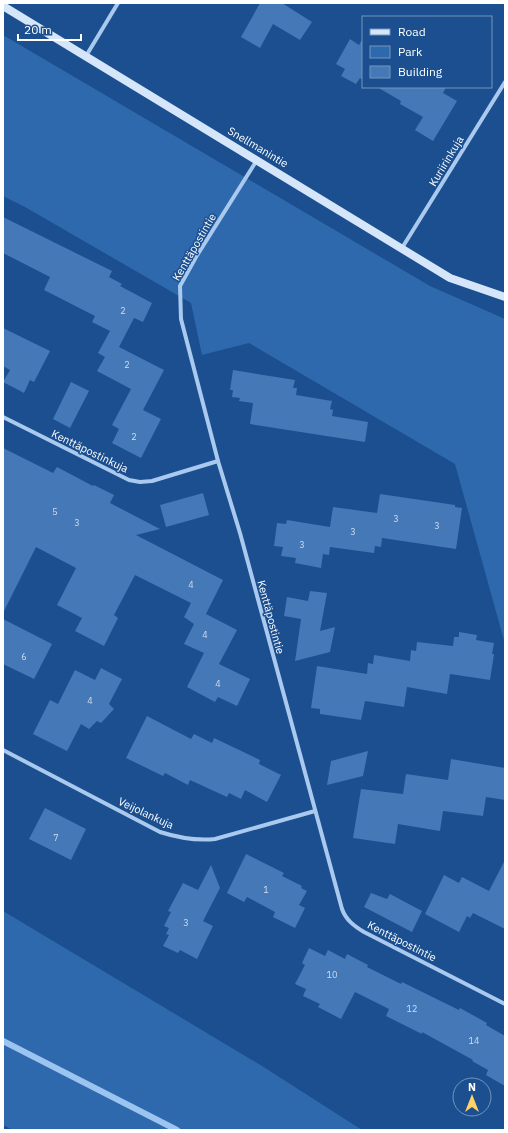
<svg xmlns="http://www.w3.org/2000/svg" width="508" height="1133" viewBox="0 0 508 1133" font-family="'IBM Plex Sans',sans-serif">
<rect width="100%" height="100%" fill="#1b4f8f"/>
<g fill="#2e69ad">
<path d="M3,35L430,286L505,319V644L455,464L249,343L202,355L191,303L25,207L3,196Z"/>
<path d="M3,911L262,1066L362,1130H13L3,1125Z"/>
</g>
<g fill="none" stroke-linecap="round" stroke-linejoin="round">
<path stroke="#9cc4f0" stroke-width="6" d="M3,1041L177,1130"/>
</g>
<g fill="#4478b7">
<path d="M260,3H282L312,22L300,40L273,24L260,48L241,37Z"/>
<path d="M363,38V80L360,78L356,84L341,76L345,69L336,64L350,39L359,45Z"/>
<path d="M377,87H446L443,93L457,101L433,141L415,130L423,117L400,104L401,101Z"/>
<path d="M3,217L112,271L109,277L122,284L120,286L152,303L143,322L134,318L119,347L164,370L143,410L161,419L141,458L112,443L119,429L112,425L131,389L97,371L105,357L98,353L110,331L92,322L95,316L44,290L50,277L3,253Z"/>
<path d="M3,328L50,351L34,382L30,380L24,393L3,382L10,370L3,366Z"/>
<path d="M233,370L295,380L293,388H297L296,395L332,401L330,409L333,410L332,416L368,422L365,442L250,424L253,403L239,401L240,398L232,397L233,390H230Z"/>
<path d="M71,382L89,391L70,428L53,419Z"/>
<path d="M3,448L53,473L57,467L93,486L94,485L114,495L110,503L160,529L136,535L223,580L206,614L237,630L219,664L250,679L237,706L218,697L215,702L187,687L204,653L184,644L194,624L184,617L191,603L135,575L114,615L118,618L104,646L75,631L82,618L57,605L76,568L36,547L3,613Z"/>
<path d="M203,493L209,515L166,527L160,505Z"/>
<path d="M380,494L455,505V507L462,508L456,549L382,538L381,547L375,546L374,553L330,547L329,555L323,554L321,568L295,563L296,558L281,556L283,547L274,546L277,523L286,524L287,520L330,527L333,507L377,513Z"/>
<path d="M310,591L327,593L320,631L335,627L330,652L295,661L301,619L284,616L287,597L308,601Z"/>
<path d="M3,619L52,644L34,679L3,664Z"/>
<path d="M459,632L477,635L476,640L494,643L492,654H494L490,680L450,674L447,694L407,687L404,707L365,701L361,720L320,714V709L311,708L317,666L367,674L368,663L373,664L374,655L410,661L411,650L416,651L417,642L453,646L454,637H459Z"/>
<path d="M101,668L122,679L109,704L114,709L101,723L97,721L89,729L81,724L67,751L33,734L50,700L58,704L75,670L95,680Z"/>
<path d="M147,716L191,739L194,734L212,743L214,738L260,760L259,764L281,775L267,802L245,790L241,799L229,793L227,797L190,780L188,785L165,773L163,776L126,758Z"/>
<path d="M368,751L363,776L327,785L331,761Z"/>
<path d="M451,759L505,768V800L486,797L483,816L443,811L440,831L398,824L395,844L353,838L361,789L403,794L406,774L448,780Z"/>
<path d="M45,808L86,829L71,860L29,839Z"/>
<path d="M246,854L284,873L282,876L302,886L301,888L307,891L299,905L305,908L295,928L273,917L275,912L247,897L244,902L227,893Z"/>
<path d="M505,860V929L473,913L470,918L467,916L459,932L425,914L444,875L459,883L462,877L489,891Z"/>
<path d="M211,865L220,888L203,921L213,926L197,959L180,950L178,953L163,946L169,935L166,934L169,928L164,926L171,912L168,911L183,883L198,890Z"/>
<path d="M371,893L387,899L390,894L422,911L412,932L364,907Z"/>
<path d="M309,948L325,956L328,950L345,959L347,954L368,965L367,967L401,984L402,982L459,1010L460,1008L487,1023L486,1025L505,1036V1086L486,1075L488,1070L472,1061L473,1060L422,1032V1034L386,1016L389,1009L355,992L341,1019L318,1007L320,1004L303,996L306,989L295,984L305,965L302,963Z"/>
</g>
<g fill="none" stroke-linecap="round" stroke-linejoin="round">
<g stroke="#a9c9ee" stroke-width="4">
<path d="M86,56L118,3"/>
<path d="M257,160L196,257L180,286L181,319L218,461L240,533L342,909C346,920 354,926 364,932L505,1004"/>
<path d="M402,248L505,82"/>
<path d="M3,417L129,480L140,482L152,481L218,461"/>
<path d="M3,750L160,832C179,838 195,841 215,839L315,811"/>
</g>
<path stroke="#d6e6fa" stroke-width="8" d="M3,6L450,278L505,297"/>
</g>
<g text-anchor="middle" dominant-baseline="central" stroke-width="3" stroke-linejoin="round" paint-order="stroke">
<g font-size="9" fill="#d0dded">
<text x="123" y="310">2</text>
<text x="127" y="364">2</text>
<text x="134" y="436">2</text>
<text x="55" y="511">5</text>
<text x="396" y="518">3</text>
<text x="77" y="522">3</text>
<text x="437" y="525">3</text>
<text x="353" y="531">3</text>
<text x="302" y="544">3</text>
<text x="191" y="584">4</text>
<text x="205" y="634">4</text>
<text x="24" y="656">6</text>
<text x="218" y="683">4</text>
<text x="90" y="700">4</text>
<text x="56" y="837">7</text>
<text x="266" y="889">1</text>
<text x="186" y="922">3</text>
<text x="332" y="974">10</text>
<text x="412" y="1008">12</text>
<text x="474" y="1040">14</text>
</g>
<g font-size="11" fill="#fff" stroke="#1b4f8f">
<text transform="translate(258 147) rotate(31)">Snellmanintie</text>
<text transform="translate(446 161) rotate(-59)">Kuriirinkuja</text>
<text transform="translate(194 247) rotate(-60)">Kenttäpostintie</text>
<text transform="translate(90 451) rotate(26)">Kenttäpostinkuja</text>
<text transform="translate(271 617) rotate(75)">Kenttäpostintie</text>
<text transform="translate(146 813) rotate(25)">Veijolankuja</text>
<text transform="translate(402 941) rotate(27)">Kenttäpostintie</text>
</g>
</g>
<rect width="508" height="1133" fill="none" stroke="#ffffff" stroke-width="8"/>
<rect x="362" y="16" width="130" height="72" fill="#1b4f8f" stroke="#7695bc"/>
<rect x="370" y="29" width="20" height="6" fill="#d6e6fa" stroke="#7695bc"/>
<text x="398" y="36" font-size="12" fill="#ffffff">Road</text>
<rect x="370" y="46" width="20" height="12" fill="#2e69ad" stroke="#7695bc"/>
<text x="398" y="56" font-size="12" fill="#ffffff">Park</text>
<rect x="370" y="66" width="20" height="12" fill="#4478b7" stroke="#7695bc"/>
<text x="398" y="76" font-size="12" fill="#ffffff">Building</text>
<g transform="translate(472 1097)"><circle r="19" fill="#1b4f8f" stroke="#7695bc"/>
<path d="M0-3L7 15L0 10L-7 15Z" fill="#ffd166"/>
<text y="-6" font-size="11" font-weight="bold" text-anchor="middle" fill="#ffffff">N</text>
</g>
<path d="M18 34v6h63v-6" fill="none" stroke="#ffffff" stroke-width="2"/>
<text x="24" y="34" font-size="12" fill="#ffffff" stroke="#1b4f8f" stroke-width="3" paint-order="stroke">20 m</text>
</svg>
